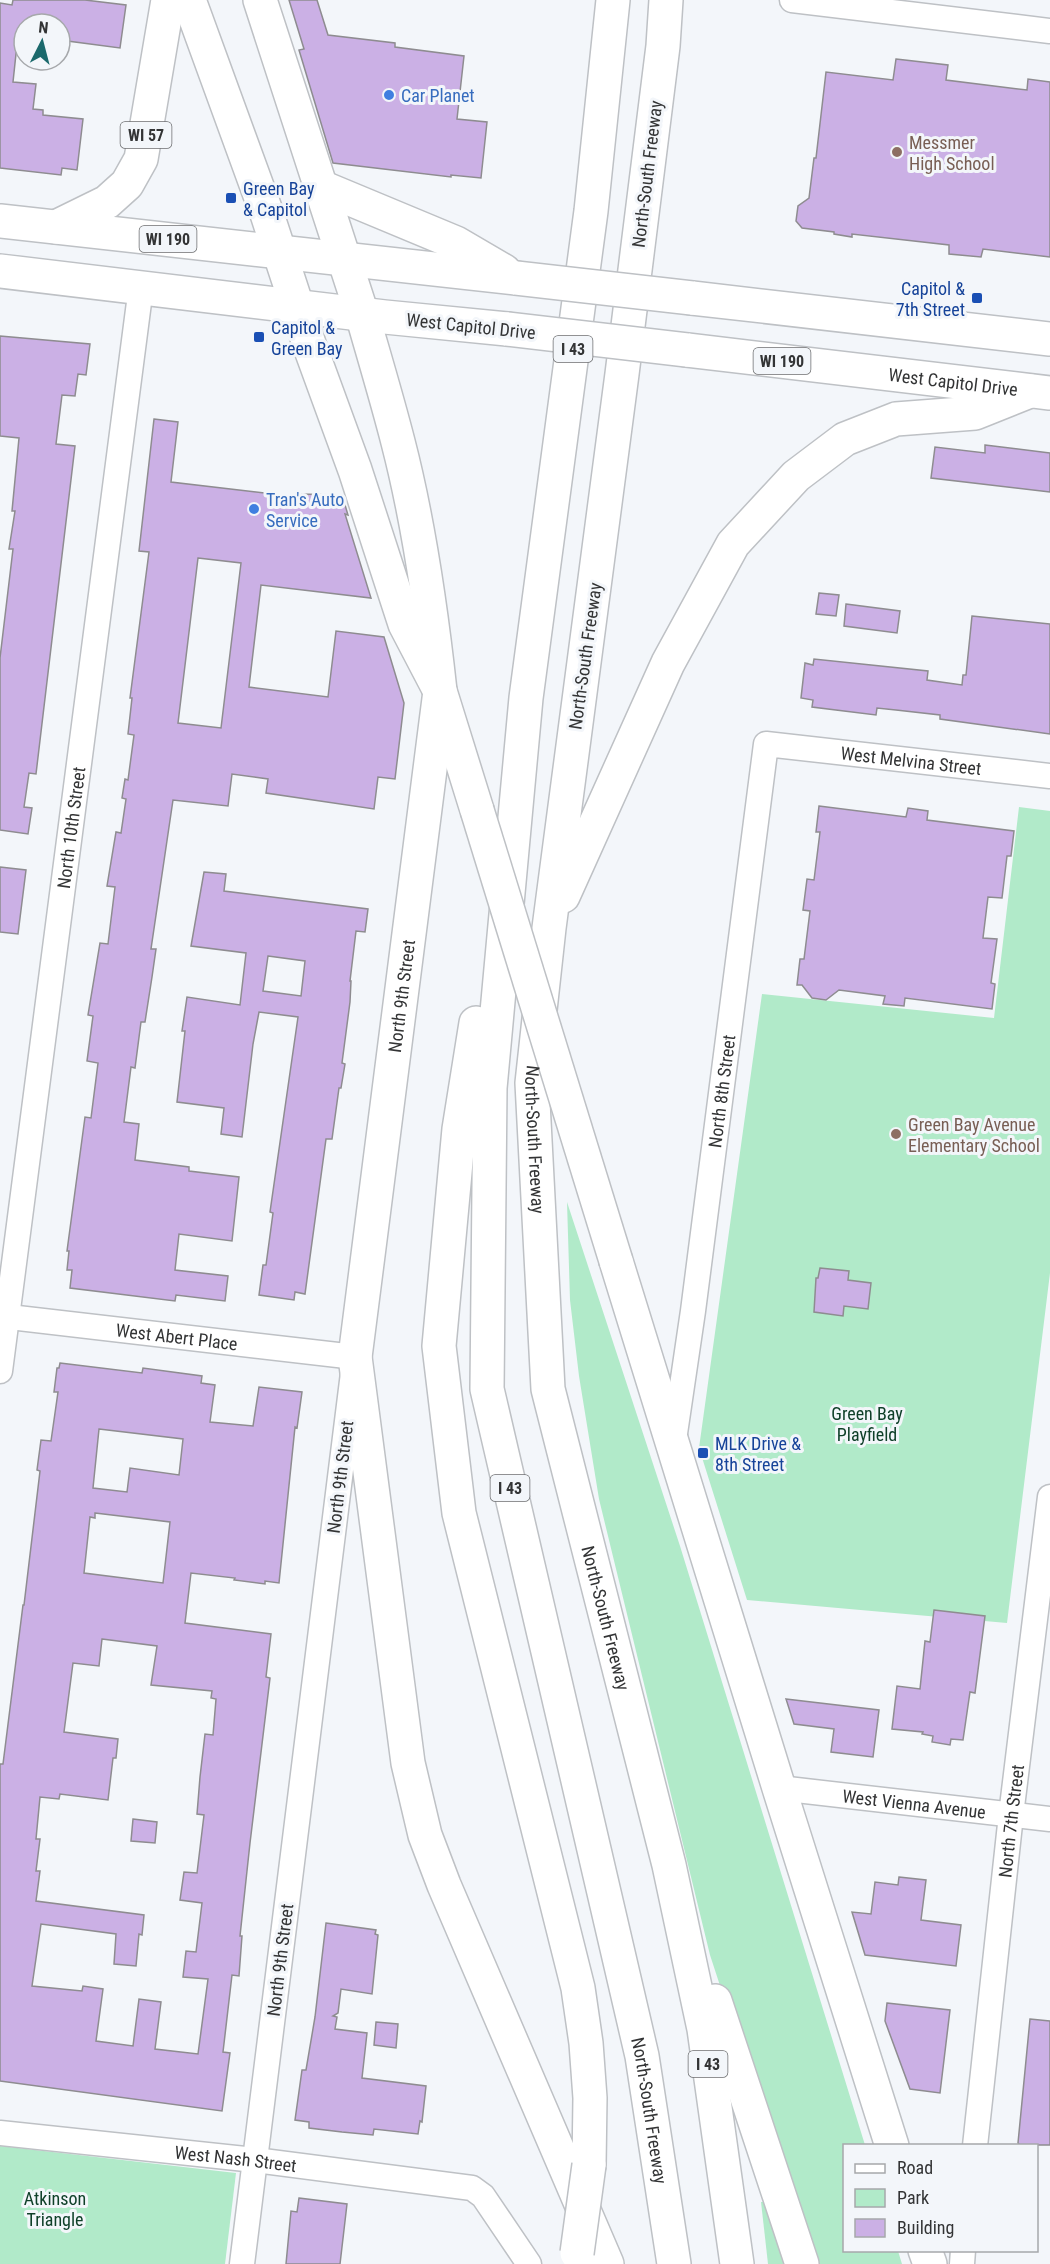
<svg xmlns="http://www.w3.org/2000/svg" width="1050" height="2264" viewBox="0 0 1050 2264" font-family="'Roboto Condensed',sans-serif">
<rect width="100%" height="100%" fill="#f3f6fa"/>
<g fill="#b1eac9">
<path d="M1019,807L1050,811V1273L1007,1623L747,1600L699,1448L762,994L994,1018Z"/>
<path d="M567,1202L680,1546L865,2145L844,2146V2250L898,2251L902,2264H811L710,1955L599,1499L579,1376L570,1300Z"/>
<path d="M0,2146L236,2173L225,2264H0Z"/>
<path d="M761,2202H767L787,2264H768Z"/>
</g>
<g fill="#cbb0e5" stroke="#8e8c90" stroke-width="1.5" fill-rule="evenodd">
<path d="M13,0H85L126,5L120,48L60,40V24H24V36L18,35L13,82L36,84L33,109L43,110V115L83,119L77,170L62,168L61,175L0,168V3L12,5Z"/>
<path d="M289,0H317L328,35L395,43V47L464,56L457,119L487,122L481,178L451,175V177L333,163L299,50L304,49Z"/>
<path d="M896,59L948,65L946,80L1027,90L1028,79L1050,82V257L983,249L981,257L949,254V245L852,234V237L834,234V232L802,228L796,221L798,206L809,198L814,158H816L826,72L893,80Z"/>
<path d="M0,336L90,344L86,375L78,374L75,396L62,395L56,444L75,446L36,774L29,773L24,807L32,808L28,834L0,830V658L13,549H9L15,511H12L19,438L0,436Z"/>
<path d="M154,419L178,422L171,482L298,497V494L342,495L348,515L345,514L371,598L261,585L249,687L328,697L336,631L384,637L404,703L395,779L378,777L374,809L266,793L268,779L232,774L228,806L173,800L151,949H156L152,977L145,1022H141L135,1068L131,1067L124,1122L139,1124L135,1160L189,1167V1171L239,1177L232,1241L179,1234L175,1270L228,1276L225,1301L176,1295L175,1301L70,1288L72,1270H67L69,1251H67L85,1117L91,1118L98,1063L87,1061L93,1016L88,1015L100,943L108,944L115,887L107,886L116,832L121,833L126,799L122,798L125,779L128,780L134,735L128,734L132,698H130L149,552L139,551ZM198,558L241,563L221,728L178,723Z"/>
<path d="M985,445L1050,453V492L931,478L935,447L985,453Z"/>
<path d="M819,593L839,595L836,616L816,614Z"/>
<path d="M846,604L900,611L897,633L844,626Z"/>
<path d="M972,616L1050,624V734L940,719V715L896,710L877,708L876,715L812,707L813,700L801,698L805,663L813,665L814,659L928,671L927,680L962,685L963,675H966Z"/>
<path d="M819,806L906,817L908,808L928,811L927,820L1014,831L1011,856H1007L1002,898L988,897L983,938L997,939L991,983L995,984L992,1009L905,998L904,1006L883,1004L885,996L839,990L826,1000L812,998L802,985H797L800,959H804L810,911L803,910L807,879L814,880L820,832H816Z"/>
<path d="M0,867L26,870L18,934L0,932Z"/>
<path d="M204,872L226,874L224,891L368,909L365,932L356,931L350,981H351L350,1002L342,1063L345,1064L341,1088H339L332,1139H326L305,1294L295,1292L294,1300L259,1295L263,1265H266L273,1213L270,1212L298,1017L259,1012L253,1044L242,1137L221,1134L224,1108L177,1102L185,1031H182L187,997L240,1005L246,953L191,946ZM268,956L305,961L301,996L263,991Z"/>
<path d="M820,1268L849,1271L848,1280L871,1283L868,1309L844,1306L843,1316L814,1312L816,1278H818Z"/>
<path d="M60,1363L142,1373L143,1368L202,1376L201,1383L215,1385L210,1422L253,1426L259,1387L302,1392L297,1428L295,1427L279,1583L265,1581V1584L234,1580L235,1578L191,1573L185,1623L271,1634L266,1677L270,1678L250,1843L240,1936H242L239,1976L232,1975L223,2052L230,2053L222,2111L0,2081V1764H3L23,1605H24L40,1471L37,1470L41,1440L51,1441L58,1392H54L57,1368H59ZM99,1429L183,1439L179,1475L130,1468L127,1492L93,1488ZM95,1513L170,1522L163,1583L84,1573L90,1517L95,1518ZM102,1639L157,1646L151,1685L212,1691L211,1698L216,1699L213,1735L205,1734L200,1777L197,1814L204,1815L197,1873L184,1872L180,1900L202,1903L196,1952L186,1951L183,1977L208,1979L198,2054L155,2049L161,2002L139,1999L133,2046L96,2041L103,1989L83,1986L82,1991L32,1986L41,1924L116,1934L114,1964L136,1966L139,1934L142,1935L144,1915L36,1901L40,1871H36L40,1839H36L40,1797L59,1799L60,1794L108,1800L113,1758H116L118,1739L64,1732L73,1663L99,1666Z"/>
<path d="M934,1610L985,1616L975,1693L970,1692L963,1740L951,1739L950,1745L932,1742L933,1736L922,1734L923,1732L892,1729L897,1686L920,1689L925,1641L930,1642Z"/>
<path d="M786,1699L879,1710L873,1757L831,1752L834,1729L794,1724Z"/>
<path d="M133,1819L157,1822L155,1843L131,1841Z"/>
<path d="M899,1877L926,1880L921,1920L961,1925L956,1966L865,1955L852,1912L871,1914L875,1882L898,1885Z"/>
<path d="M326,1923L376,1930L375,1934L378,1935L372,1994L341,1989L338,2013L333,2016L337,2017L335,2029L367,2033L362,2078L426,2086L422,2122L420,2121L418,2134L374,2129L373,2135L342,2132L309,2128V2122L295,2120L302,2070H306L315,2017Z"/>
<path d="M887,2003L950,2010L940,2093L910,2089L885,2021Z"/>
<path d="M1030,2019L1050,2021V2145H1020L1018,2143Z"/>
<path d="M376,2022L398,2024L396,2048L374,2045Z"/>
<path d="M299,2198L347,2204L340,2264H286L291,2211L297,2212Z"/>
</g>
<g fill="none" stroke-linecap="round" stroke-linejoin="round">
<g stroke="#bec1c5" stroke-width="27">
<g id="street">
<path d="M792,0L1050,31"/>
<path id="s1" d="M0,1316L355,1357L242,2264"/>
<path id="s2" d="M0,1371L141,287"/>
<path id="s3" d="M674,1440L693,1311L766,744L1050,776"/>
<path id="s4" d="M779,1788L1050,1819"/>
<path id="s5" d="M0,2133L255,2160L472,2188L483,2196L529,2264"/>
<path id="s6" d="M975,2146L1011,1815L1050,1497"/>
<path d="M962,2264L963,2250"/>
</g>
</g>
<g stroke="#bec1c5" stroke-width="36">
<g id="secondary">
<path d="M297,306L309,344L355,470L405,624L440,691L477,810"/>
<path d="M616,1261L779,1788L892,2146"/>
<path id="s7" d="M355,1357L440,691C431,608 419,523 398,442C387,399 374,356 362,314"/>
<path d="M925,2250L930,2264"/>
</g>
</g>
<g stroke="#bec1c5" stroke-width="36">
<g id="primary">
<path d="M189,0L267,214L297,306"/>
<path d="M260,0L362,314"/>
<path d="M319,186L456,243L504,271"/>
<path d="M0,221L516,278"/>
<path d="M56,227L107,202L127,184L141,159L168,0"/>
<path d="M0,271L385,317L507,329"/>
<path d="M692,298L1050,339"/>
<path id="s8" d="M687,350L1050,393"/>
</g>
</g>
<g stroke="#bec1c5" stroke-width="36">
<g id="highway">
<path id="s9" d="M613,0L591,211L526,698L490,1088L487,1389L642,2056L674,2264"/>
<path id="s10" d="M666,0L663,46L622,374L549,928L532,1083L548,1389L669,1865L704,2029L737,2264"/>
<path d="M563,896L668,663L733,544L796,476L845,439L896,419L975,413L1030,391"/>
<path d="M476,1023L459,1129L439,1346L459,1513L578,1988L586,2043L590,2098L589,2165"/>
<path d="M355,1357L408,1763L425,1835L444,1885L607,2264"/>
<path d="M715,2001L802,2264"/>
</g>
</g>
<use href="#street" stroke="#fff" stroke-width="24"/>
<use href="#secondary" stroke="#fff" stroke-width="33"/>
<use href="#primary" stroke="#fff" stroke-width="33"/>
<use href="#highway" stroke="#fff" stroke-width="33"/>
<g stroke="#bec1c5" stroke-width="36" stroke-linecap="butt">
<path id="secondary-bridge" d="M477,810L616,1261"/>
</g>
<g stroke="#bec1c5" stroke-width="36" stroke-linecap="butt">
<g id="primary-bridge">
<path d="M516,278L692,298"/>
<path d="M507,329L687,350"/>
</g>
</g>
<g stroke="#bec1c5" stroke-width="36" stroke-linecap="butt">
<path id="highway-bridge" d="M577,2253L589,2165"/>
</g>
<use href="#secondary-bridge" stroke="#fff" stroke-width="33"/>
<use href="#primary-bridge" stroke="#fff" stroke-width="33"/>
<use href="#highway-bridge" stroke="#fff" stroke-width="33"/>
</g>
<g fill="#3f7fe0" stroke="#f3f6fa" stroke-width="2">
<circle cx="389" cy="95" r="6"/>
<circle cx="254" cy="509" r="6"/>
</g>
<g fill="#8d6e63" stroke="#f3f6fa" stroke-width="2">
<circle cx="897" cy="152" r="6"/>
<circle cx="896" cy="1134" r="6"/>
</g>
<g fill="#1a4fb4" stroke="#f3f6fa" stroke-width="2">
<rect x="225" y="192" width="12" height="12" rx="3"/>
<rect x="971" y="292" width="12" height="12" rx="3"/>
<rect x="253" y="331" width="12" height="12" rx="3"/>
<rect x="697" y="1447" width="12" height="12" rx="3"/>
</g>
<g text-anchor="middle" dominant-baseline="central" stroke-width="6" stroke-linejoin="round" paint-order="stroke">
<g fill="#f3f6fa" stroke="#6d6e70" stroke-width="1.5">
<rect x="120.5" y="122" width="51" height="26" rx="4.5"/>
<rect x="139.5" y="226" width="57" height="26" rx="4.5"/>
<rect x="553.5" y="336" width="39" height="26" rx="4.5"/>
<rect x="753.5" y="348" width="57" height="26" rx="4.5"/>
<rect x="490.5" y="1475" width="39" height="26" rx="4.5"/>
<rect x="688.5" y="2051" width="39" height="26" rx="4.5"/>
</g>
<g font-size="16" font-weight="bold" fill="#333435">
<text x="146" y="135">WI 57</text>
<text x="168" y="239">WI 190</text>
<text x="573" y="349">I 43</text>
<text x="782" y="361">WI 190</text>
<text x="510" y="1488">I 43</text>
<text x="708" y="2064">I 43</text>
</g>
<g font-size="18" fill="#366cbe" stroke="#f3f6fa" text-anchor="start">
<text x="401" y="95">Car Planet</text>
<text x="266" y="499">Tran's Auto<tspan x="266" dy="21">Service</tspan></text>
</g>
<g font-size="18" fill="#785e54" stroke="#f3f6fa" text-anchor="start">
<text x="909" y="142">Messmer<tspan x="909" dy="21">High School</tspan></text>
<text x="908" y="1124">Green Bay Avenue<tspan x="908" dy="21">Elementary School</tspan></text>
</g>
<g font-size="18" fill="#333435" stroke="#f3f6fa">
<text transform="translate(647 174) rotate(-83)">North-South Freeway</text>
<text transform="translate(471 326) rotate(6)">West Capitol Drive</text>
<text stroke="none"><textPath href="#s8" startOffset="268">West Capitol Drive</textPath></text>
<text transform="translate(585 656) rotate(-82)">North-South Freeway</text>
<text stroke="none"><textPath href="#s3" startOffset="848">West Melvina Street</textPath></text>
<text stroke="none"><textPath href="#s2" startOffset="548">North 10th Street</textPath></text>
<text stroke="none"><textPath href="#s7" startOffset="364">North 9th Street</textPath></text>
<text stroke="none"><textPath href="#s3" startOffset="352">North 8th Street</textPath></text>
<text stroke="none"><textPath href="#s10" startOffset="1148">North-South Freeway</textPath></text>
<text stroke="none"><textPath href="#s1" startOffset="178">West Abert Place</textPath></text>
<text transform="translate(340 1477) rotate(-83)">North 9th Street</text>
<text stroke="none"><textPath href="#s10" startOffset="1634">North-South Freeway</textPath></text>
<text stroke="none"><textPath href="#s4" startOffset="136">West Vienna Avenue</textPath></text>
<text stroke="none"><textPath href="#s6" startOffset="327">North 7th Street</textPath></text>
<text transform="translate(280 1960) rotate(-83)">North 9th Street</text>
<text stroke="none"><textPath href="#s9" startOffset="2136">North-South Freeway</textPath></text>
<text stroke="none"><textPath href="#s5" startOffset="237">West Nash Street</textPath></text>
</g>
<g font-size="18" fill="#164399" stroke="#f3f6fa" text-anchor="start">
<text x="243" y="188">Green Bay<tspan x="243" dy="21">&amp; Capitol</tspan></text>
<text x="965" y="288" text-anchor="end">Capitol &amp;<tspan x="965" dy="21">7th Street</tspan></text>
<text x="271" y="327">Capitol &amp;<tspan x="271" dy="21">Green Bay</tspan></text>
<text x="715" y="1443">MLK Drive &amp;<tspan x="715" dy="21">8th Street</tspan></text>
</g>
<g font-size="18" fill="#0f4029" stroke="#f3f6fa">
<text x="867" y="1413">Green Bay<tspan x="867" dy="21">Playfield</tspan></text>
<text x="55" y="2198">Atkinson<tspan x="55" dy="21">Triangle</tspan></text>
</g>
</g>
<rect x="843" y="2144" width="195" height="108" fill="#f3f6fa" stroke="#a6a8ab" stroke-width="1.5"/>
<rect x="855" y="2164" width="30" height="9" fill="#ffffff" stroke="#a6a8ab" stroke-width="1.5"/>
<text x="897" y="2174" font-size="18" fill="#333435">Road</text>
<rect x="855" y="2189" width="30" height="18" fill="#b1eac9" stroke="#a6a8ab" stroke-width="1.5"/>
<text x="897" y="2204" font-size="18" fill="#333435">Park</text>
<rect x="855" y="2219" width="30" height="18" fill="#cbb0e5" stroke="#a6a8ab" stroke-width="1.5"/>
<text x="897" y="2234" font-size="18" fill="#333435">Building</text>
<g transform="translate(42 42) rotate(6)"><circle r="28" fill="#f3f6fa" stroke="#a6a8ab" stroke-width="1.5"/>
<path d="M0-4.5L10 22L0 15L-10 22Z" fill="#1b696c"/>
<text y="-9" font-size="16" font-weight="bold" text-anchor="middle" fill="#333435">N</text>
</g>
</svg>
